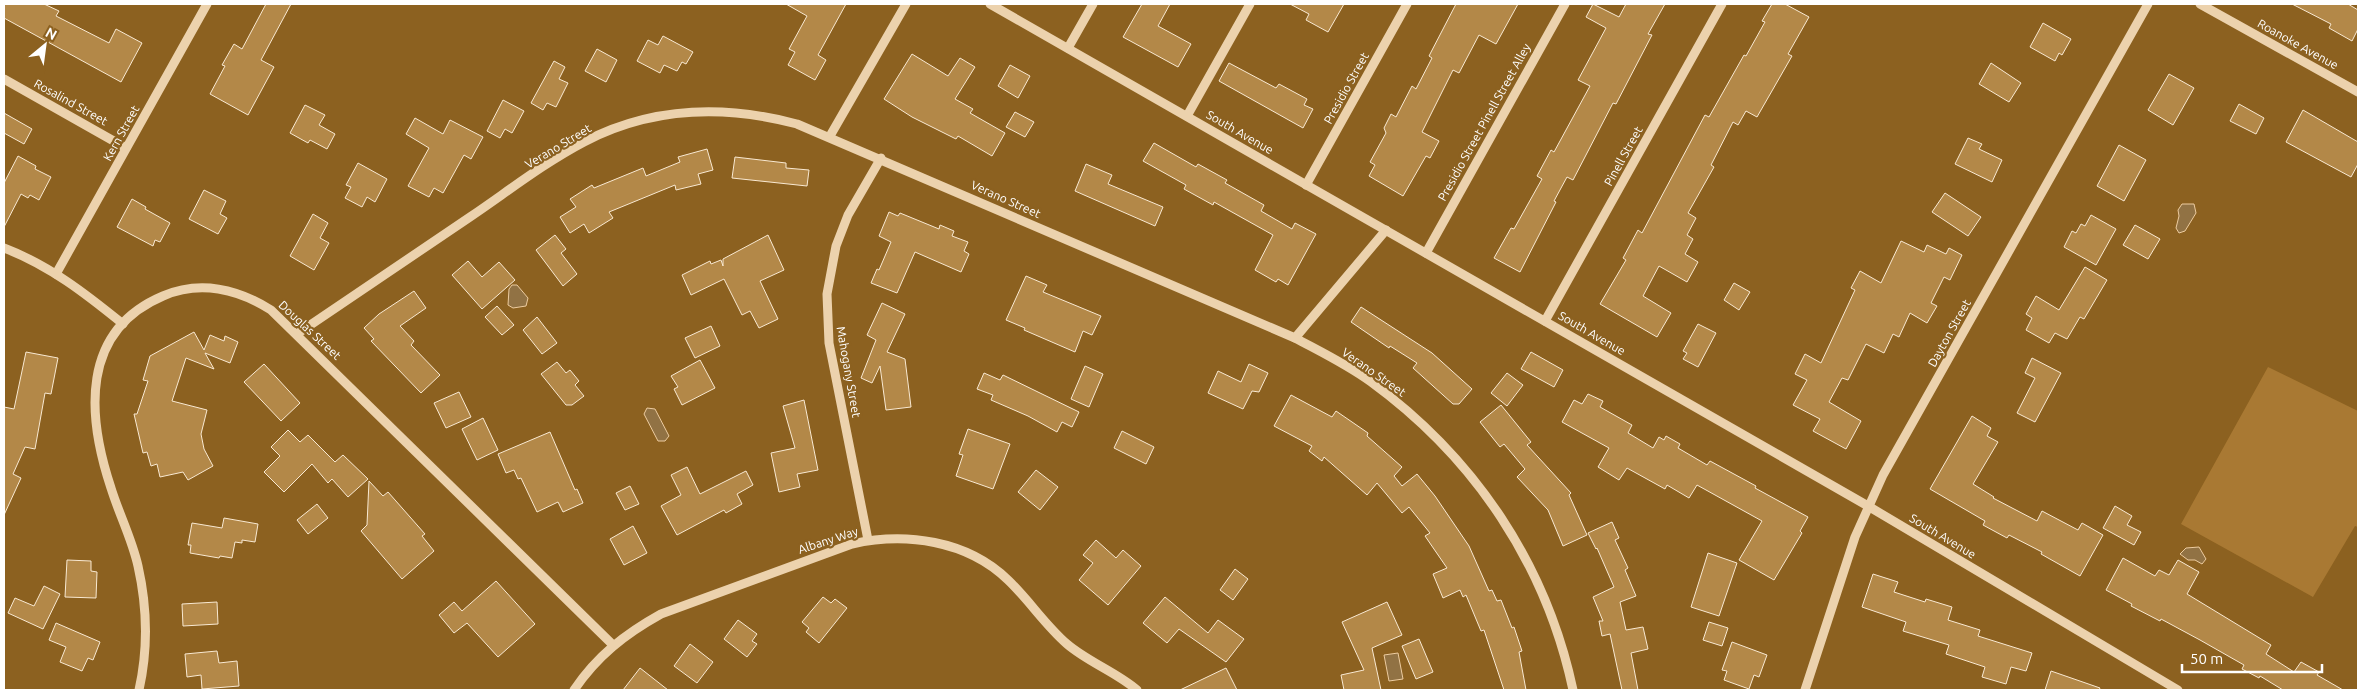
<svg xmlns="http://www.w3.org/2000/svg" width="2362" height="694" viewBox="0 0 2362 694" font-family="Ubuntu,sans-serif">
<rect width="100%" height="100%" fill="#8c6120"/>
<path fill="#a97933" d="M2268,367L2358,411V527L2355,526L2313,597L2181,524Z"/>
<g fill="#917244" stroke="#edcca0">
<path d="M2182,204H2194L2196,213L2185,231L2179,233L2176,228L2179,216L2178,210Z"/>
<path d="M512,285H517L528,298L526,306L513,308L508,305L509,289Z"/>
<path d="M647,408L655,409L669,436L665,441H658L644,414Z"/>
<path d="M2199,547L2206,559L2202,564L2195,560H2188L2180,554L2186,548Z"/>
<path d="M1398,653L1403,679L1389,681L1384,655Z"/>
</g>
<g fill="#b38848" stroke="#f9e9d2">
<path d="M4,4H44L59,11L56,16L109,43L116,29L142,43L121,82L4,18Z"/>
<path d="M266,4H291L261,60L274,67L248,115L210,94L225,66L222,65L234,44L242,49Z"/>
<path d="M786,4H846L818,55L826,60L815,80L788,65L795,52L789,49L807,16Z"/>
<path d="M1142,4H1170L1158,26L1191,44L1178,67L1123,37Z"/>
<path d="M1290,4H1344L1328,32L1306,20L1309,14Z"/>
<path d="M1456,4H1518L1496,44L1479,35L1459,73L1453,70L1422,132L1439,141L1430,158L1426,156L1403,196L1369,176L1375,165L1370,162L1386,133L1384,128L1391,114L1396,117L1412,86L1416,89L1432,58L1429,56Z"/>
<path d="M1593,4L1619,17L1626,4H1665L1648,34L1652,35L1616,104L1613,103L1573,180L1567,177L1554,201L1556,202L1520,272L1494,258L1511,228L1514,229L1542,179L1537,176L1551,150L1554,152L1590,86L1578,80L1606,28L1586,17Z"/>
<path d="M1772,4H1785L1809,17L1788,54L1792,56L1757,117L1746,111L1738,125L1733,122L1711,165L1714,167L1688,213L1696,218L1687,235L1693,239L1685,254L1698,262L1687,282L1659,266L1643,296L1671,313L1657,337L1600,304L1626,260L1623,258L1638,230L1642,233L1705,115L1709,117L1744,55L1746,56L1765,22L1762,21Z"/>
<path d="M2292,4H2348L2358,10V29L2352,41L2329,28L2331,24Z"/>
<path d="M2043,23L2071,39L2062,55L2059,53L2055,61L2030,47Z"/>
<path d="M663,36L693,52L686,64L682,62L677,71L664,65L660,73L637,61L648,40L658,45Z"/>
<path d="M597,49L617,60L606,82L585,71Z"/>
<path d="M912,54L948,76L960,58L975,67L955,99L973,109L970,113L1005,133L992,156L958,136L956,139L912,117L884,99Z"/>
<path d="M554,61L565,67L559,79L568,83L556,107L547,103L543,110L531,103Z"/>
<path d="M1229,63L1276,88L1279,84L1307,99L1304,105L1313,109L1303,128L1219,81Z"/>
<path d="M1991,63L2021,83L2009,102L1979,84Z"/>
<path d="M1010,65L1030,76L1018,98L998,86Z"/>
<path d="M2169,74L2194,88L2173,125L2148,110Z"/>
<path d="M503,100L524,111L512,133L505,129L500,138L487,131Z"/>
<path d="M2239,104L2264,118L2256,134L2230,121Z"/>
<path d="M305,105L325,115L319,125L335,134L327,149L310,140L308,143L290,133Z"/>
<path d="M2303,110L2358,142V164L2351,177L2286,142Z"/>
<path d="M1015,112L1034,122L1025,137L1006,127Z"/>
<path d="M4,113L32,129L24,144L4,133Z"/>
<path d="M415,118L443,134L450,120L483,137L471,159L464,155L443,193L434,188L429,197L408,186L429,148L406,134Z"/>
<path d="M1968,138L1982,144L1979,149L2002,160L1992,182L1955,164Z"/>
<path d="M1154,143L1196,167L1198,164L1227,180L1225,183L1264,205L1261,211L1292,229L1295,223L1316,234L1288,285L1278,279L1276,282L1255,270L1273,235L1214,202L1213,205L1184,189L1186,185L1143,161Z"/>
<path d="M2119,145L2146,160L2124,201L2097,186Z"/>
<path d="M707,149L713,170L698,174L701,184L676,190L675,185L609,212L613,218L589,233L584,224L570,233L560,217L576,207L570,199L592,185L594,188L643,168L646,176L680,162L678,157Z"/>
<path d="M18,156L36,166L35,169L51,177L39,200L30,195L28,198L21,194L4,227V183Z"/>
<path d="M735,157L786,163V168L809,170L807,186L732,178Z"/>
<path d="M358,163L387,179L375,202L367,197L362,207L345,198L351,187L346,185Z"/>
<path d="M1086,164L1112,175L1108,184L1163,207L1155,226L1075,191Z"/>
<path d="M204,190L226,201L220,214L227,218L218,234L189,219Z"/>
<path d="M1945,193L1981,217L1968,236L1932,212Z"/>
<path d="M132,199L146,207L145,209L170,223L160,242L155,240L153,246L117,227Z"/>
<path d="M889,212L898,216L900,213L939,229L940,225L954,231L952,236L968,242L964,251L969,254L961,272L915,252L897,293L871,283L877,269L879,270L891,242L879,236Z"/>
<path d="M313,214L328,223L320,238L329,243L314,270L290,256Z"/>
<path d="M2091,215L2116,229L2096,265L2064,247L2072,231L2076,233L2081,224L2085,226Z"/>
<path d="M2135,225L2160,239L2148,259L2123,245Z"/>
<path d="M555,235L566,249L561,253L577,274L563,286L536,250Z"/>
<path d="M768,235L784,270L760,281L778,319L759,328L750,311L742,315L724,279L691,295L682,275L710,261L711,264L721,260L723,266V259Z"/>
<path d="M1901,241L1924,252L1927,245L1946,254L1949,248L1962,255L1950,280L1944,277L1931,303L1937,306L1927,323L1910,313L1899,337L1893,334L1884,353L1866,344L1848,380L1842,378L1829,402L1861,421L1846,449L1813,431L1820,419L1793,405L1807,380L1795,374L1805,354L1821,363L1855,290L1851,288L1860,271L1881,283Z"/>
<path d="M468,261L482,277L499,262L515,280L482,309L452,275Z"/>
<path d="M2085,267L2107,280L2084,319L2080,317L2067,339L2055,333L2049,343L2026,330L2032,318L2026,314L2036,296L2059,310Z"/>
<path d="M1026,276L1047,285L1043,292L1101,316L1092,335L1083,331L1075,352L1024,330L1025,328L1006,320Z"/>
<path d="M1734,283L1750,292L1739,310L1724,300Z"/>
<path d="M414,291L426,308L400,326L414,341L411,345L440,375L421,393L371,341L374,339L364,328L379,314Z"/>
<path d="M882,303L905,314L887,352L905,359L911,407L886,410L880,366L872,383L861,378L876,340L867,335Z"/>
<path d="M497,306L514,325L502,335L485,317Z"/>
<path d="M1361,307L1432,353L1472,389L1459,404H1453L1413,368L1417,363L1390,346L1389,348L1351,322Z"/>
<path d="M537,317L557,343L542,354L523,330Z"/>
<path d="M1698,324L1716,333L1698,367L1683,359L1687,353L1683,351Z"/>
<path d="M711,326L720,346L695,358L685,338Z"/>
<path d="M194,332L204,350L210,335L224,341L225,336L238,342L230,363L205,353L214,369L186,358L172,401L207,410L201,434L204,449L213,466L188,480L183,472L160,477L157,464L151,466L147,452L143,453L134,414H137L148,381L143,380L150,356Z"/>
<path d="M26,352L58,358L51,394L45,393L35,449L25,447L13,474L21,478L4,515V407L14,409Z"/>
<path d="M1531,352L1563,370L1554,387L1521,369Z"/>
<path d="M2032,358L2061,373L2035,422L2017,413L2035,378L2025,373Z"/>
<path d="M700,360L715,388L682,405L674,389L678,387L671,376Z"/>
<path d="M557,362L566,373L570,370L579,381L575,385L584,396L572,405H566L541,374Z"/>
<path d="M264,364L300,403L281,421L244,382Z"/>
<path d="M1249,364L1268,373L1259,392L1252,391L1243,409L1208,393L1218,371L1241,382Z"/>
<path d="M1085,366L1103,374L1089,407L1071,399Z"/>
<path d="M984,373L1000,380L1003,375L1079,412L1072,427L1062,422L1057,432L1028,416L991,400L993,395L977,389Z"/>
<path d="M1507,373L1523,385L1507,406L1491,393Z"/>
<path d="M459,392L471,417L446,428L434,403Z"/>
<path d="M1588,394L1603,401L1600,407L1632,425L1628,433L1653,448L1659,437L1664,440L1666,436L1680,444L1678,448L1707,465L1710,461L1756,486L1755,488L1808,517L1800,531L1802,533L1774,580L1739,560L1762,521L1697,485L1689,498L1667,485L1665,489L1627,468L1619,480L1598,467L1609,448L1562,422L1574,400L1582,404Z"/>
<path d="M1291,395L1332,417L1336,411L1368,433L1367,436L1402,467L1394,476L1402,486L1417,474L1435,496L1469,546L1489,591L1492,590L1497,601L1501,600L1512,628L1514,627L1522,651L1519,652L1526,690H1504L1484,630L1481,631L1466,595L1463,597L1460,590L1443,598L1433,574L1447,568L1425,536L1430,533L1409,507L1402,513L1377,483L1367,495L1324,457L1322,461L1309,451L1312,446L1274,426Z"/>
<path d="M804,400L818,470L797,474L800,487L779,492L771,453L795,448L783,406Z"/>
<path d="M1501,405L1531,442L1527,445L1571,493L1569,495L1587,535L1563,546L1548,510L1517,477L1525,469L1504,444L1500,447L1480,422Z"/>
<path d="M1972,416L1991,428L1987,436L1998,442L1973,484L1994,497L1993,498L2037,521L2042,511L2078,530L2082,523L2103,535L2080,576L2041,554L2042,552L2009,535L2007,538L1983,525L1985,521L1930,489Z"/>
<path d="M483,418L498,450L477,460L462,429Z"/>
<path d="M968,429L1010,444L993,489L956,476L963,455L959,454Z"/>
<path d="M288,430L300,442L308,435L335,462L343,455L368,479L348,497L332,479L328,483L312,464L284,492L264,472L280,456L271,447Z"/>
<path d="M1122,431L1154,447L1146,464L1114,448Z"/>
<path d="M550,432L575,490L577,489L583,503L563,512L558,502L537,512L521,478L518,479L514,470L506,473L498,454Z"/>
<path d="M687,467L700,494L746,471L753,485L737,494L742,504L726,513L724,510L677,535L661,506L681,495L671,475Z"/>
<path d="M1036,470L1058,487L1040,510L1018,492Z"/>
<path d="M369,481L383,496L388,492L425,534L422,536L434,551L402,579L361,531L367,525Z"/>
<path d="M630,486L639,504L625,510L616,493Z"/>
<path d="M317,504L328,518L308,534L297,520Z"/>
<path d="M2115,506L2132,516L2127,525L2141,532L2134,545L2103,528Z"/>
<path d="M224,518L258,524L255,542L242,540V543L235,542L232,558L220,556L219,558L190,553L191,545H188L192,523L222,528Z"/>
<path d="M1612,522L1619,538L1615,540L1628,568L1625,570L1636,596L1620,602L1626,630L1643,627L1648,649L1631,653L1638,690H1622L1610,634L1602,636L1599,621H1603L1593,597L1614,587L1597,548L1596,549L1588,533Z"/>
<path d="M633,526L647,553L624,565L610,539Z"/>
<path d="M1096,540L1116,558L1123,550L1141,566L1108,605L1079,580L1093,563L1083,555Z"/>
<path d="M1708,553L1737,563L1719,616L1691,607Z"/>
<path d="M2123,558L2155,576L2159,570L2169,575L2178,560L2199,572L2187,594L2271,645L2266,654L2294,672L2301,662L2319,672L2317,675L2343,690H2283L2260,676L2259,678L2242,669L2244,665L2200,640L2161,619L2160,621L2131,606L2132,604L2106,590Z"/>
<path d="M67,560L91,561V571L97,572L96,598L65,597Z"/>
<path d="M1235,569L1248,579L1233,600L1220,590Z"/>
<path d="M1873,574L1898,582L1894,592L1925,602L1926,599L1952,607L1948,620L1980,630L1978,636L2032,653L2026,671L2011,667L2006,684L1982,677L1985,667L1946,654L1949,645L1903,631L1906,622L1862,607Z"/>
<path d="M496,581L535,624L498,657L467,623L454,633L439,615L454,602L462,611Z"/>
<path d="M44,586L60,594L43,629L8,613L15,598L34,606Z"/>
<path d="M823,597L831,603L835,599L847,608L819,643L806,632L809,628L802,622Z"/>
<path d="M1165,597L1208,633L1218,620L1244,639L1226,662L1179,629L1167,643L1143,623Z"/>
<path d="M217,602L218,624L183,626L182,604Z"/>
<path d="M1387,602L1402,635L1372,648L1381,690H1344L1341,675L1364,670L1342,622Z"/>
<path d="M738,620L757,634L752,641L757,644L747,657L724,639Z"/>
<path d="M1709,622L1728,628L1722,646L1703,640Z"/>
<path d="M56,623L100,642L93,660L88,658L82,671L60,662L66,647L49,640Z"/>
<path d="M1419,639L1433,672L1416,679L1402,646Z"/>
<path d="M1732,642L1767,655L1759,677L1754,675L1749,689L1724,680L1727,671L1722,670Z"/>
<path d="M690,644L713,662L697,683L674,666Z"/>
<path d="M217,651L219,663L237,661L239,686L202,689L201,675L187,677L185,654Z"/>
<path d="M640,668L668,690H623Z"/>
<path d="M1226,668L1237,690H1180Z"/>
<path d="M2051,671L2100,688L2099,690H2045Z"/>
</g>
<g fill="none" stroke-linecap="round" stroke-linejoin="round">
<g stroke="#ecd2ad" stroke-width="9">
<path d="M990,4L1868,506L2178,690"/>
<path d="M2200,4L2358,92"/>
<path d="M1068,48L1093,4"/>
<path d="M4,79L126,148"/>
<path d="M1187,116L1250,4"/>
<path d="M830,136L906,4"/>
<path d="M1306,185L1407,4"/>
<path d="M4,248C49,265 86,294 123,324"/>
<path d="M1426,253L1565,4"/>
<path d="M56,274L207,4"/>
<path d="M1545,321L1722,4"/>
<path d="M297,334C355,295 413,256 470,217C507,192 544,163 584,142C651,107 725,105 797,124L1295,338C1321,352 1348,365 1371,382C1475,458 1546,564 1573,690"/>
<path d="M1295,338L1386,230"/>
<path d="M868,540L829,343L827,294L836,246L848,215L881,158"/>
<path d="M139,690C148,650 147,606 138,566C132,539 119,514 111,488C87,416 80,331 163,296C200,280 238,289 271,310L613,645"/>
<path d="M574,690C597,656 625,634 661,614L852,544C905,532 967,540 1008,580C1029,600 1045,625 1067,644C1088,662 1116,672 1137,690"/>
<path d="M1805,690L1855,537L1883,475L2148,4"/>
</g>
</g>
<g text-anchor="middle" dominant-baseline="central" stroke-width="4.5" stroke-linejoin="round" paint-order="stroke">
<g font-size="12" fill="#fff" stroke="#8c6120">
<text transform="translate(2298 44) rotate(29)">Roanoke Avenue</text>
<text transform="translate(1346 88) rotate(-61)">Presidio Street</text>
<text transform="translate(71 102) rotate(29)">Rosalind Street</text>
<text transform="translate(1484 122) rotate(-61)">Presidio Street Pinell Street Alley</text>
<text transform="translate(1240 132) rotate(30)">South Avenue</text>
<text transform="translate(121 133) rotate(-61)">Kern Street</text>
<text transform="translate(558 146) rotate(-31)">Verano Street</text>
<text transform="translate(1623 156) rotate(-61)">Pinell Street</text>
<text transform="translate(1006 199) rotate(24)">Verano Street</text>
<text transform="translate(310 330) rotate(43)">Douglas Street</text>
<text transform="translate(1592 333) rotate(30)">South Avenue</text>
<text transform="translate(1949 333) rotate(-61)">Dayton Street</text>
<text transform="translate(849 372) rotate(80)">Mahogany Street</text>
<text transform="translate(1374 372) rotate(35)">Verano Street</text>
<text transform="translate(1943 536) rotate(31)">South Avenue</text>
<text transform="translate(828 540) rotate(-18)">Albany Way</text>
</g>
</g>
<rect width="2362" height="694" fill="none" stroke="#ffffff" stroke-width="10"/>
<g transform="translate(45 45) rotate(29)" stroke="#8c6120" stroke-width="4" paint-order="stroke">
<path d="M0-4L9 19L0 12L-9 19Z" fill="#ffffff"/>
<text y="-8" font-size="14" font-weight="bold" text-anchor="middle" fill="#ffffff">N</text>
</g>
<path d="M2182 664v8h140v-8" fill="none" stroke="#ffffff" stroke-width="2.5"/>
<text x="2190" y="664" font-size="15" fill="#ffffff" stroke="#8c6120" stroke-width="4" paint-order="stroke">50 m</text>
</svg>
